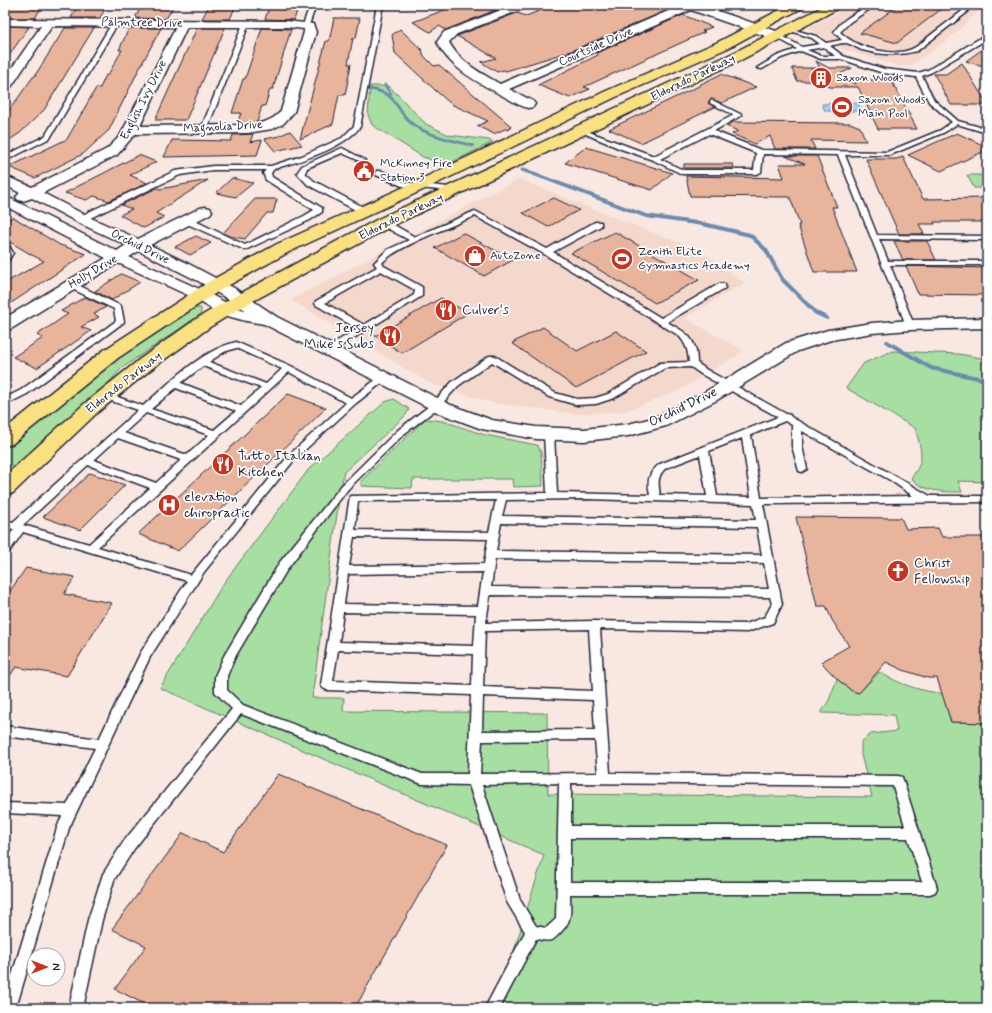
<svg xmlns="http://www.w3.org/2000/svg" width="992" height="1013" viewBox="0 0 992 1013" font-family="Mynerve,sans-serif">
<rect width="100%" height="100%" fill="#f8e8e1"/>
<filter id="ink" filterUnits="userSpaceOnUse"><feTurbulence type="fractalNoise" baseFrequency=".025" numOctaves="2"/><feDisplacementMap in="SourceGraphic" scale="8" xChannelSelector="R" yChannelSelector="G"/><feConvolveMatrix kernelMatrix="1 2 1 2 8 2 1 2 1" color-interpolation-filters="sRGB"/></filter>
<g filter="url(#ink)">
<g fill="#f4d8cc">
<path d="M847,5H986L945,42L909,66H898L842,49L808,28L838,12Z"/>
<path d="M520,179L625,222L702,251L744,283L685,318L744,351L678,391L626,411L575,414L488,402L429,383L291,300L501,188Z"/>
</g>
<g fill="#a7dea1" stroke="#64806e">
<path d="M370,86H389L426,124L449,135L489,140L493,142L446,165L423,157L372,125L368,115Z"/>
<path d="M967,175H987V188H974Z"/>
<path d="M195,308H201V313L197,317L122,368L106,386L34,448L5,476V447L85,380L185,310Z"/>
<path d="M892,351L959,354L987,359V482L958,481L962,492C945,492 922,492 911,478C926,460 921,449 915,428L846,388L864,363Z"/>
<path d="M394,399L409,409L406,415L344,472L339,499L312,698H344L343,711L547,713L548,794L872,797L861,755V742L871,734L897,731L894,715L821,713L829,700L837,679L852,691L859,693L879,672C910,690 928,692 963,696L944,699L951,722L987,723V1008H498L506,976L544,855L160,688L223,584L309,469L385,402Z"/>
<path d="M425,419L443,421L485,435L537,445L541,452L543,486L513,487L512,479H413L412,488L361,486V481Z"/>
</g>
<path fill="#9ad1f9" stroke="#6a8bad" d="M858,103L862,111H825L822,104Z"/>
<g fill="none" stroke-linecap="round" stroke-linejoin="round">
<g stroke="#6a8bad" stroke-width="3">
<path d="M385,85L391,94"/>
<path d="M369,89C402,93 393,112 415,126C432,137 453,140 473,146"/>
<path d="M522,170L528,172"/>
</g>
<g stroke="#6a8bad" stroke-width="4">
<path d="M526,171L646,216L703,224L750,235L766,250L782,279L816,313L827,318"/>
<path d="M887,342L931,368L987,380"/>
</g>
</g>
<g fill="#e9b49c" stroke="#22223b">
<path d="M5,5H43L35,18H5Z"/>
<path d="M78,5H98L97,7H106L100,18H71Z"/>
<path d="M142,5H174L166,19L135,18Z"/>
<path d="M209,5H236L230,19H202Z"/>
<path d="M270,5H299L294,20L265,19Z"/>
<path d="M457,5H497L503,7L446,30L439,26L430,32L413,22Z"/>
<path d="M554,5H656L668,10L571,51L506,71L504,70L497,72L481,62L496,58L457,36L517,13L526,16Z"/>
<path d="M899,5H921L940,10L897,43L860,33Z"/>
<path d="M683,15L712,27L702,31L705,32L584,87L590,89L570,98L538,85L598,55L597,53Z"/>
<path d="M334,18H360L356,38H353L348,64H351L345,95H339L333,124L300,139L326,41H329Z"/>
<path d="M5,26L29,27L5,61Z"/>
<path d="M65,28H94L44,110L20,133L5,143V116L33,77H34Z"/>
<path d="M129,28H161L137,73L109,130L83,154L35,178L9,167L67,139L96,88H100L106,75H108L122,50H119Z"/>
<path d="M197,28H225L186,120H155Z"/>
<path d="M262,28L291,29L273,89H270L265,106H262L257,122L237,124L241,113H232L243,79H245Z"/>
<path d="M400,29L422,50L424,56L434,66L439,65L511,126L509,130L505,129L494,134L477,126L488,121L451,104L435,90L395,53L392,35Z"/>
<path d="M987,46V67L966,61Z"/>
<path d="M816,61L829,68H852L840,74L856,84L855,80H891L917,129H878L858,87H829L826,81H797L792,68H820Z"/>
<path d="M962,63L987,104V105H951L934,74H946Z"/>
<path d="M721,74L756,87L722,103L711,99L708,103L715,107L641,143L609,129L701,85H699Z"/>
<path d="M732,122L850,123L860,127L866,141L811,140L815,149H775L770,136L755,144L732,134L738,131L726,126Z"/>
<path d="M290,131L302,145L275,151L265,139L279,136Z"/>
<path d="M957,133L987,147V150L941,171L908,155Z"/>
<path d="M253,134L250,142L262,140L257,155L164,157L172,140L231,141L233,135Z"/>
<path d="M586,147L656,168L672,173L652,190L565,163Z"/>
<path d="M139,155L156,162L130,175L147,183L109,201L94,196L86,200L65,193Z"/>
<path d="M785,156H817L837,207H832L857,272H814L798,225H800L790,197L690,196L686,176L784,178L779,164H805Z"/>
<path d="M903,157L923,199L987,198V222H934L935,224H919L924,234H899L866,159H896Z"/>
<path d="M684,164H733L734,168H684Z"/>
<path d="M232,178L253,183L236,197L216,193Z"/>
<path d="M208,180L156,213L164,217L144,228L120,215L132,209L121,205L157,188L160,189Z"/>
<path d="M554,198L579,210L548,227L523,213Z"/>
<path d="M255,199H277L273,213H267L245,239L229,236L223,233Z"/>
<path d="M13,217L60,245L86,254L5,307V283L44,261L32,255L5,239V221Z"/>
<path d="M615,232L699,280L655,303L571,253Z"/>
<path d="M463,233L513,260L484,276L435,248Z"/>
<path d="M196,236L211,243L190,255L175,247Z"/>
<path d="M894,241H927L936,260H903Z"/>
<path d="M906,266L987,268V295L918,294Z"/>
<path d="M121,274L140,282L112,300L95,291Z"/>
<path d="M85,297L106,307L94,314L99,317L81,327L91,331L37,368L13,357L43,338L37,335L68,314L61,311Z"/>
<path d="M441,298L468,313L402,353L375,336Z"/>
<path d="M543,327L577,351L616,331L646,351L576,388L512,343Z"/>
<path d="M288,394L326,408L178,551L138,534Z"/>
<path d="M90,473L125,485L80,530L43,517Z"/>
<path d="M796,517L901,518L906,529L938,528L942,537H987V723L951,722L937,678H928L903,670L886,662L859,693L852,691L837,679L821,662L849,646L832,620L826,606H817Z"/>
<path d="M26,568L75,577L64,594L112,603L67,676L16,667L5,683V598Z"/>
<path d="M278,774L447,845L355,1008H152L115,989L146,946L112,929L183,833L223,852Z"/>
</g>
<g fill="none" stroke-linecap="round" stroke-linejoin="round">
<g stroke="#22223b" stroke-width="3">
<g id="lane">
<path d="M310,5H316L309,25L306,27L303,25Z"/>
<path d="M377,5H383L360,127C341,150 302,160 274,169L271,173L272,177L322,208V212L310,220L245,250L183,222V218H189L245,245L304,216L314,210L266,180L263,173L266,170H213L180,175L84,221H78V217L175,171L213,166H271L302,156L342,138L354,126Z"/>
<path d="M869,5H876L850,22L840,32C855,47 891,58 912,49C917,47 922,42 927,38C938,29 950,21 961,12L963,9L960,5H966L969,9L965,14L917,51C898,56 881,55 862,50C857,48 850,43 845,43C840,43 834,45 830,46L843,56L884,69L918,73L928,70L987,34V39L932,72L922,76L934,100L958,121L987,129V133L957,124L945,132L890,155H845L877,235L987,236V240L879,239L888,261H987V265H890L914,325L910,328L906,325L838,155L763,154L761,172L757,174H682L653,160L621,149L579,131L584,130L654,156L734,115L710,103V101L712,100L742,115L714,131L761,150L887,152L941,130L952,122L929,102L916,77L883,73L841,59H821L801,51L781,58L762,69L757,68L777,56L797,49L776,37V35H780L802,47L820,44L812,38L788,30V28L816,36L826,43L842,40L834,32C842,19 856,13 869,5ZM824,47L835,56H821L807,50ZM709,134L756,153L754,170H683L660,159Z"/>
<path d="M115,21L118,23L50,138L5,161V156L45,136L112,23Z"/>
<path d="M246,22L249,24L207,129L202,130L201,129L243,24Z"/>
<path d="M342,148L365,160L360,161L342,153L307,168L305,173L314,181L367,209V213H361L308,185L297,173L302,166Z"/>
<path d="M376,171H382L404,182L457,188L461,190L457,192L402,186L376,175Z"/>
<path d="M475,211L547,249L595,222H601V226L553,252L661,318L719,284H725V288L667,322C687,333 697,338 697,363L707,370L786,414L790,415L791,417L930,496H987V502L763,504L782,604L773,623L747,632L600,629L610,773L898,776L902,777L937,888L935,892L930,894H570C570,911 573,920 561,932C551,943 549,941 536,939L500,1008H485L525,932L507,902L469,785L422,784L241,714L134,849L114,880L102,920L83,1008H69L88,920L103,874L124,841L232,709L215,692V676L224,656L280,562L342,485L398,430L433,403L452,382L489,356H495L555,393L577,399L595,398L608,394L660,363L689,362C688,350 686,343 678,335L544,254L475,216C453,226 395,247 382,263L384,266L422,287V296L331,352H325L324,350L325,348L358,329L316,305L315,303L316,301L377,267L374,263L387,250L409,240L381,225V221H387L415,237ZM381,271L415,290L414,295L364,325L325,303ZM492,362L549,397L577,405L596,404L614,398L665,368L691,367L701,374L778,417L660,464C648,473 647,481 650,495L557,493L554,434L549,431L544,434L547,493L350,496L321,685L323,688L327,690L471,695L468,774H422L243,705L227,690V676L235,657L288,568L348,489L404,434L439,407L458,386ZM785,421L792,425V446L799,471L802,472L807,469L802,446V431L890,480L913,496L761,498L751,435ZM742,438L751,497L717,496L709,451ZM700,455L707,496L660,495C658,483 657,476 666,468ZM587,499L753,504L756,520L502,516L506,500ZM496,500L489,532L355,530L358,501ZM501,523L757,527L762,555L496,551ZM354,537L488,539L484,564L349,566ZM495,559L764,563L769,589L491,587ZM483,572L478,606L344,604L348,574ZM490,595L770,597L772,604L765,617L746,624L594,621L486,623ZM343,612L476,614L474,646L339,642ZM589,629L593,691L483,687L485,631ZM338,650L473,654L472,686L333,681ZM483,696L593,700L595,730L482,731ZM595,740L598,773L480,774L482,741ZM559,783L556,919L546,928L536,926L520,900L482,785ZM571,783L893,786L905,826H571ZM570,838H908L922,882H570Z"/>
<path d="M5,244H8L13,253L8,261H5Z"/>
<path d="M68,283H74L121,306L124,322L27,394L5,405V398L21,390L116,321L114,309L68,287Z"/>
<path d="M236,342L291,366L351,398L381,376L384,375L388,378L355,404L295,459L204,572L150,657L69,828L16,1008H5V998L57,828L62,816L5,813V803L67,805L95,748L5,736V726L99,739L141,652L187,581L23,532L9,552L5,553V542L14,529L5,528V520L13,522L138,410L103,398L101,396L103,394H109L143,406C171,382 200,351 236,342ZM236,348L282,369L266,384L209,362L224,352ZM203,366L261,388L241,406L181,383ZM289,372L346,403L289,455L191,575L98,547ZM176,388L236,411L214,430L151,409ZM146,413L209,435L187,455L124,433ZM118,438L181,460L156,483L94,460ZM88,465L150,488L89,544L23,525Z"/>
</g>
</g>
<g stroke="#22223b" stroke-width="3">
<g id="street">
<path d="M514,5H530L528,7L457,34L449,42C459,62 481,73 500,84L682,5H700L782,33L784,36L782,39H774L691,10L509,89L533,101L535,104L533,107L528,108C519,106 511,100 503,96C478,82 450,69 437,42L444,32L449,30Z"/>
<path d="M5,19L286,21L313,24L316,32L294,112L283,124L272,129L248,133L135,134L117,155L43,193L91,218L138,239L200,208L205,207L210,208L212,211L210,214L150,245L187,263L234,288L277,317L451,405L492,420L536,427L584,429L628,424L653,418L705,392L786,343L828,330L872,323L910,320L987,318V328L910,330L872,333L831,340L798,351L717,400L666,426L628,436L584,441L536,439L482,429L439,413L264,324L246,321L220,314L194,298L118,263L11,329L5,330V318L106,258L5,206V196L117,251L126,245L81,224L32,198L23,201L18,200L16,197L20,193L5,185V176L32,187L107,149L120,136L176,27L52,26L9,90L5,91V78L41,26L5,25ZM187,27H286L304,29V32L281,111C272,122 260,123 248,125L140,126ZM139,251L200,282L247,311L232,306L206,292L129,257Z"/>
</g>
</g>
<g stroke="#22223b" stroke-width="3">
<g id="primary">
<path d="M789,5H804L802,8L728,48L616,97L425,189L289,252L222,289L118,358L12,444L5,446V429L104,350L210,281L277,244L413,183L606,91L718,42Z"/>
<path d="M826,5H841L839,8L743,59L390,227L242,307L210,327L154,367L98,412L13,493L5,495V476L84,404L140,359L196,319L230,299L378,219L733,53Z"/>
</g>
</g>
<use href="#lane" fill="#fff" fill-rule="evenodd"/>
<use href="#street" fill="#fff" fill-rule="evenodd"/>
<use href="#primary" fill="#fae180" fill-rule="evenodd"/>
</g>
</g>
<defs>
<g id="building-disc" transform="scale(1.15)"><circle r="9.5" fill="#c8321e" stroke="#fff"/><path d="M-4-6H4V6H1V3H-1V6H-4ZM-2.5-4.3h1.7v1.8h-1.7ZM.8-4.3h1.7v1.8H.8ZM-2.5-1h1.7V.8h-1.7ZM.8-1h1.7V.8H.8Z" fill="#fff"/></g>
<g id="stadium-disc" transform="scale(1.15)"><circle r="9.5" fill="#c8321e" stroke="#fff"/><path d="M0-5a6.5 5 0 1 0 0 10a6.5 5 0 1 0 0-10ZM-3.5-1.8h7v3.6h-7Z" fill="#fff"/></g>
<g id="civic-disc" transform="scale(1.15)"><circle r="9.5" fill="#c8321e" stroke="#fff"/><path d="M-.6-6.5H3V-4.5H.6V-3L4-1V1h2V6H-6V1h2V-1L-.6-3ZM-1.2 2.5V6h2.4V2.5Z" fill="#fff"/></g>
<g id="shop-disc" transform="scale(1.15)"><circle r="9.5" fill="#c8321e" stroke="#fff"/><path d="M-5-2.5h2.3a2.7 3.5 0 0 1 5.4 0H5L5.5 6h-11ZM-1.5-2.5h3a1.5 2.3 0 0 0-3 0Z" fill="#fff"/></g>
<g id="restaurant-disc" transform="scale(1.15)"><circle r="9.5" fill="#c8321e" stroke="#fff"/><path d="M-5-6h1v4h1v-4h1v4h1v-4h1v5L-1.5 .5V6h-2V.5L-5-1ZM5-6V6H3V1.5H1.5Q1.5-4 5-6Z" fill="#fff"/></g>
<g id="hospital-disc" transform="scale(1.15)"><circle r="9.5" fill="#c8321e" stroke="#fff"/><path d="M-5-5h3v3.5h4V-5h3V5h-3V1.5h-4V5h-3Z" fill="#fff"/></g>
<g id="church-disc" transform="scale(1.15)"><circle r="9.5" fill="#c8321e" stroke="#fff"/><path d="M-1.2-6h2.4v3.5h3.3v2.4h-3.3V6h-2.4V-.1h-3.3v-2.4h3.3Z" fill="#fff"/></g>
</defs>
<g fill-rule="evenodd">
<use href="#building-disc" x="821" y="78"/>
<use href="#stadium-disc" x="842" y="107"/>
<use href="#civic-disc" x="364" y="171"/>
<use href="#shop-disc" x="475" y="256"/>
<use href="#stadium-disc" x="622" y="259"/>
<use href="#restaurant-disc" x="446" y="310"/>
<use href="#restaurant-disc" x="390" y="336"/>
<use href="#restaurant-disc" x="223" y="464"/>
<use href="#hospital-disc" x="169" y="505"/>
<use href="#church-disc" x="898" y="571"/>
</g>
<g text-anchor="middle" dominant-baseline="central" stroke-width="3.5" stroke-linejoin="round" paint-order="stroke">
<g font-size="12" fill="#22223b" stroke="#fff">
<text transform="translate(142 23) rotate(1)">Palmtree Drive</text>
<text transform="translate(596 47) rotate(-24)">Courtside Drive</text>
<text transform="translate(693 78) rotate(-26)">Eldorado Parkway</text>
<text transform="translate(144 100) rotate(-63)">English Ivy Drive</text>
<text transform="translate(223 127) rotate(-3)">Magnolia Drive</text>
<text transform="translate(401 217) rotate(-26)">Eldorado Parkway</text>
<text transform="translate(140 247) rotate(26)">Orchid Drive</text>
<text transform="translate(93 272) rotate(-31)">Holly Drive</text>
<text transform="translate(124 383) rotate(-38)">Eldorado Parkway</text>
</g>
<g font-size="12" fill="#22223b" stroke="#fff" text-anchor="start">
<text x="836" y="78">Saxon Woods</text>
<text x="858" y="100">Saxon Woods<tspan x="858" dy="14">Main Pool</tspan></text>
<text x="380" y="164">McKinney Fire<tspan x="380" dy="14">Station 3</tspan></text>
<text x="638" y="252">Zenith Elite<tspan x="638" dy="14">Gymnastics Academy</tspan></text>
<text x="490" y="256">AutoZone</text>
</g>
<g font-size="14" fill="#22223b" stroke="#fff" text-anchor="start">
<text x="462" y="310">Culver's</text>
<text x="374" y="328" text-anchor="end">Jersey<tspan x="374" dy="16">Mike's Subs</tspan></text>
<text x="238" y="456">Tutto Italian<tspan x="238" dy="16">Kitchen</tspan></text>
<text x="184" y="497">elevation<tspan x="184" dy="16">chiropractic</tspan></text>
<text x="914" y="563">Christ<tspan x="914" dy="16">Fellowship</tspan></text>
</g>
<g font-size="14" fill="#22223b" stroke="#fff">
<text transform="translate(683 407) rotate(-26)">Orchid Drive</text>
</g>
</g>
<rect width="992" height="1013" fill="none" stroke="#fff" stroke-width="20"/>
<rect x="10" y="10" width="972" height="993" fill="none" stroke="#22223b" stroke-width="1.5" filter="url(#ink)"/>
<g transform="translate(46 967) rotate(90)"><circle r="19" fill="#ffffff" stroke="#a7a7b1"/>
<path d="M0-3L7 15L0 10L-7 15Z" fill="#c8321e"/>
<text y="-6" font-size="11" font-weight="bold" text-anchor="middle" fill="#22223b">N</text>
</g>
</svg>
